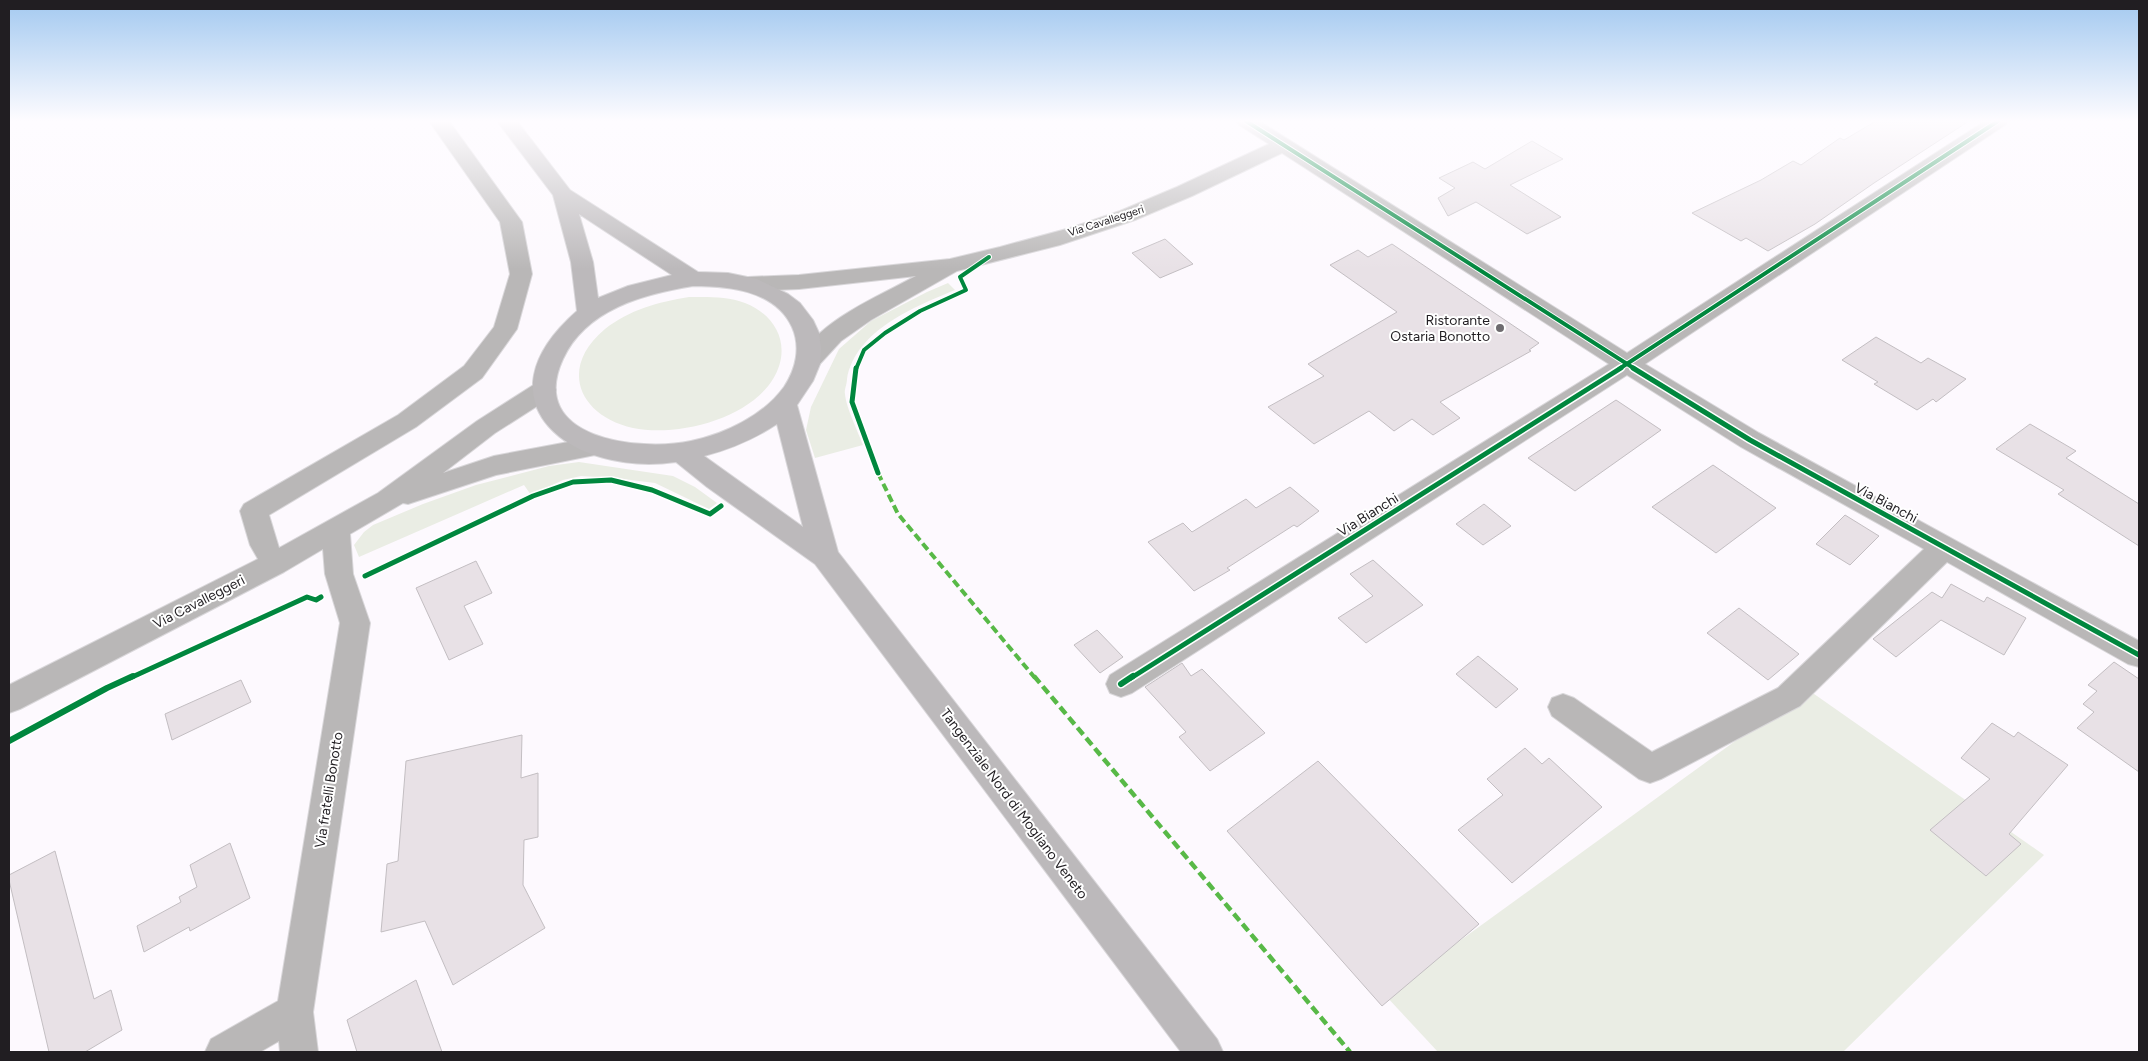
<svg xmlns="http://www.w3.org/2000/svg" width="2148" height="1061" viewBox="0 0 2148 1061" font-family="Figtree,sans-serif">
<rect width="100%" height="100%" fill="#fdf9fe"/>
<g fill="#eaede4">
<path d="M948,283L955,290C914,307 856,330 847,379C847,384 844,390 845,394C846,407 858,432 863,445L815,458L806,430L811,407L839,349L871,321L927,292Z"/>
<path d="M689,297C708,297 727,296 745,303C778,316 792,348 773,379C748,420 676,437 633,428C579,416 558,368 605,329C629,310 658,302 689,297Z"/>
<path d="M579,462L673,476L695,487L717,503L709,509L655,483L615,478L581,476L563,480L531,495L524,485L359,557L354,545L364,532L373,525L423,504L476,485L549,466Z"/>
<path d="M1807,689L2044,855L1843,1052H1438L1385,995Z"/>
</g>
<g fill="#e8e1e6" stroke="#c3bec2">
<path d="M1876,121H1969L1874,183L1815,224L1768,251L1746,238L1741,241L1692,213L1761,180L1793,161L1801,165L1840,138L1844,140Z"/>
<path d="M1532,141L1563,159L1510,185L1561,217L1527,234L1476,202L1448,216L1438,198L1455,188L1439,178L1473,162L1485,169Z"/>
<path d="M1165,239L1193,264L1160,278L1132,253Z"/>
<path d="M1392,244L1539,343L1529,350L1531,351L1440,402L1460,418L1433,435L1412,419L1394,431L1369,411L1314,444L1268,407L1324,376L1308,364L1397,312L1330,265L1358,250L1368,257Z"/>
<path d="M1876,337L1921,363L1928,358L1966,379L1936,402L1933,399L1917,410L1874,384L1878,382L1842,360Z"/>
<path d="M1616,400L1661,430L1575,491L1528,458Z"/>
<path d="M2030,424L2076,451L2066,458L2139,504V546L2058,494L2064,490L1996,449Z"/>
<path d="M1713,465L1776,508L1716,553L1652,507Z"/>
<path d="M1290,487L1319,511L1297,527L1294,525L1227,568L1230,570L1194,591L1148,542L1183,523L1192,532L1246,499L1256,508Z"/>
<path d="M1484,504L1511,526L1483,545L1456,524Z"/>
<path d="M1845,515L1879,536L1850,565L1816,544Z"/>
<path d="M1373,560L1423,605L1366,643L1338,618L1373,596L1350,574Z"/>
<path d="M476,561L492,593L464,606L483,644L449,660L416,588Z"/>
<path d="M1951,584L1984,602L1987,597L2026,618L2004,655L1941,620L1896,657L1873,639L1932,592L1942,598Z"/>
<path d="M1739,608L1799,654L1768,680L1707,633Z"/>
<path d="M1097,630L1123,657L1100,673L1074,645Z"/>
<path d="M1478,656L1518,689L1496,708L1456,674Z"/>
<path d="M2114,662L2139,679V772L2077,728L2094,712L2083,704L2097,691L2088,685Z"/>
<path d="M1182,663L1191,676L1202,669L1265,733L1210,771L1179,737L1186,732L1145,687Z"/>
<path d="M241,680L251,702L172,740L165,714Z"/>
<path d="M1992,723L2014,737L2018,732L2068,765L2009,834L2021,844L1986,876L1930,830L1990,779L1961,758Z"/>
<path d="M522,735L521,778L538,773V837L524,840L523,885L545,928L453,985L425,921L381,932L387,864L398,861L406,761Z"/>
<path d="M1525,748L1542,764L1549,758L1602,807L1512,883L1458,830L1503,795L1487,779Z"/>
<path d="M1318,761L1479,924L1382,1006L1227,831Z"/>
<path d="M230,843L250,898L190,931L189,927L144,952L137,926L181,902L179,897L197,887L190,865Z"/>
<path d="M55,851L94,999L111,990L122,1030L85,1052H49L9,880V875Z"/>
<path d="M416,980L442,1052H357L347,1020Z"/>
</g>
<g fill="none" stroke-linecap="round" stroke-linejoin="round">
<g stroke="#d9d7da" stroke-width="2">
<g id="minor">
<path d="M429,121H449L522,222L532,274L517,329L482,378L416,427L269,515L279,548L378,493L477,421L535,384L544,381L553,384L556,390L553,396L495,433L443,473L494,456L595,437L604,439L608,446L604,453L595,455L496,475L408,504L403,503L350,534L353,574L370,623L313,1012L318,1052H280L279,1041L260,1052H205L211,1039L278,1001L340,623L325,574L323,549L284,572L20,709L9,713V685L258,559L250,545L240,511L244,504L398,415L464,366L494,327L510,274L500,222Z"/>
<path d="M1236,121H1259L1627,353L1985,121H2008L2005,125L1645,364L1759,433L2139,641V667L2128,664L1947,562L1800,706L1661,779L1650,783L1639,779L1552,716L1548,707L1552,698L1563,694L1574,698L1652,752L1778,688L1924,549L1741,447L1627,375L1132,693L1121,697L1110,693L1106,684L1110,675L1609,364L1282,153L1192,196L1135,220L1060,245L957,271L871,320L841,341L818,366L809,368L800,366L797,360C822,319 875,298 916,276L799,289L748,291L740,289L737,284L740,279L748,277L799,275L950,259L1000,247L1070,228L1120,211L1177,187L1269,144L1239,125Z"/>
</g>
</g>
<g stroke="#d9d7da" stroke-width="2">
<path id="major" d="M497,121H517L570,190L698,272L728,273L757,279L788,294L800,303L813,320L819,333L821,348L820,364L813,381L797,405L838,552L1217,1039L1223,1052H1181L815,564L707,487L676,462C572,477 473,402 577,311L571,262L553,195ZM579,214L672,275L628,286L598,298L593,262ZM693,286C728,286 775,290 792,327C801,347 796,369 784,387C763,416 725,434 691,441C639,452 526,439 563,359C586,309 644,294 693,286ZM777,424L803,527L704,456C731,449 754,439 777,424Z"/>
</g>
<use href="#minor" fill="#b9b7b7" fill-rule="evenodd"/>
<use href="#major" fill="#bcb9bb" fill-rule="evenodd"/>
<path stroke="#58b947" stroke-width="4" stroke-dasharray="8 4" stroke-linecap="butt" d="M878,473L898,514L1035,678"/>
<path stroke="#58b947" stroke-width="4.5" stroke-dasharray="9 4.5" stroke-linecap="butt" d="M1034,676L1350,1052"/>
<g stroke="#fff" stroke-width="6">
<g id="cycleway-far2">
<path d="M1246,121L1635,369"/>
<path d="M856,369L864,350L885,333L920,311L966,290L960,277L989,257"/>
<path d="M1619,369L1998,121"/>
</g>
</g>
<g stroke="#fff" stroke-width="8">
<g id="cycleway-far1">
<path d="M856,368L852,402L878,473"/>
<path d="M1633,368L1750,440L2139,655"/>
<path d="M365,576L533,496L573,482L611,480L652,490L710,514L721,506"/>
<path d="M130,678L307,597L316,600L321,597"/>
<path d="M1131,678L1621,368"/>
</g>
</g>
<g stroke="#fff" stroke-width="9">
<g id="cycleway">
<path d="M1121,684L1133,676"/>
<path d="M9,741L107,688L133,676"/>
</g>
</g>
<use href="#cycleway-far2" stroke="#00873e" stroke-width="4"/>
<use href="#cycleway-far1" stroke="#00873e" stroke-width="5"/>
<use href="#cycleway" stroke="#00873e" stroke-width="6"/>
</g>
<linearGradient id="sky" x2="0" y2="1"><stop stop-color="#a3c9f0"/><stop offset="0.45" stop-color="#fefcff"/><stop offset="1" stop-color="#fefcff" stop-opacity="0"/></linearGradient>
<rect width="2148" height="269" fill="url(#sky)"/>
<circle fill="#6e6b6f" stroke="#fff" stroke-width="2" cx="1500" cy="328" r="5"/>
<g text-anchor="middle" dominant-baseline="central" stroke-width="4" stroke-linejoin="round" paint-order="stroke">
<g font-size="11" fill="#211e22" stroke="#fff">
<text transform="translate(1106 221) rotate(-18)">Via Cavalleggeri</text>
</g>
<g font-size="14" fill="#211e22" stroke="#fff" text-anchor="end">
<text x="1490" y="320">Ristorante<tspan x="1490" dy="16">Ostaria Bonotto</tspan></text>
</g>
<g font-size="14" fill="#211e22" stroke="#fff">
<text transform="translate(1886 503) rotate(28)">Via Bianchi</text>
<text transform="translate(1368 515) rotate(-32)">Via Bianchi</text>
<text transform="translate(199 602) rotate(-27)">Via Cavalleggeri</text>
<text transform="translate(329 790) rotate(-81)">Via fratelli Bonotto</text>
<text transform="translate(1014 804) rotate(53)">Tangenziale Nord di Mogliano Veneto</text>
</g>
</g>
<rect width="2148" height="1061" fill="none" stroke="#211e22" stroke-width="20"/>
</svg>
